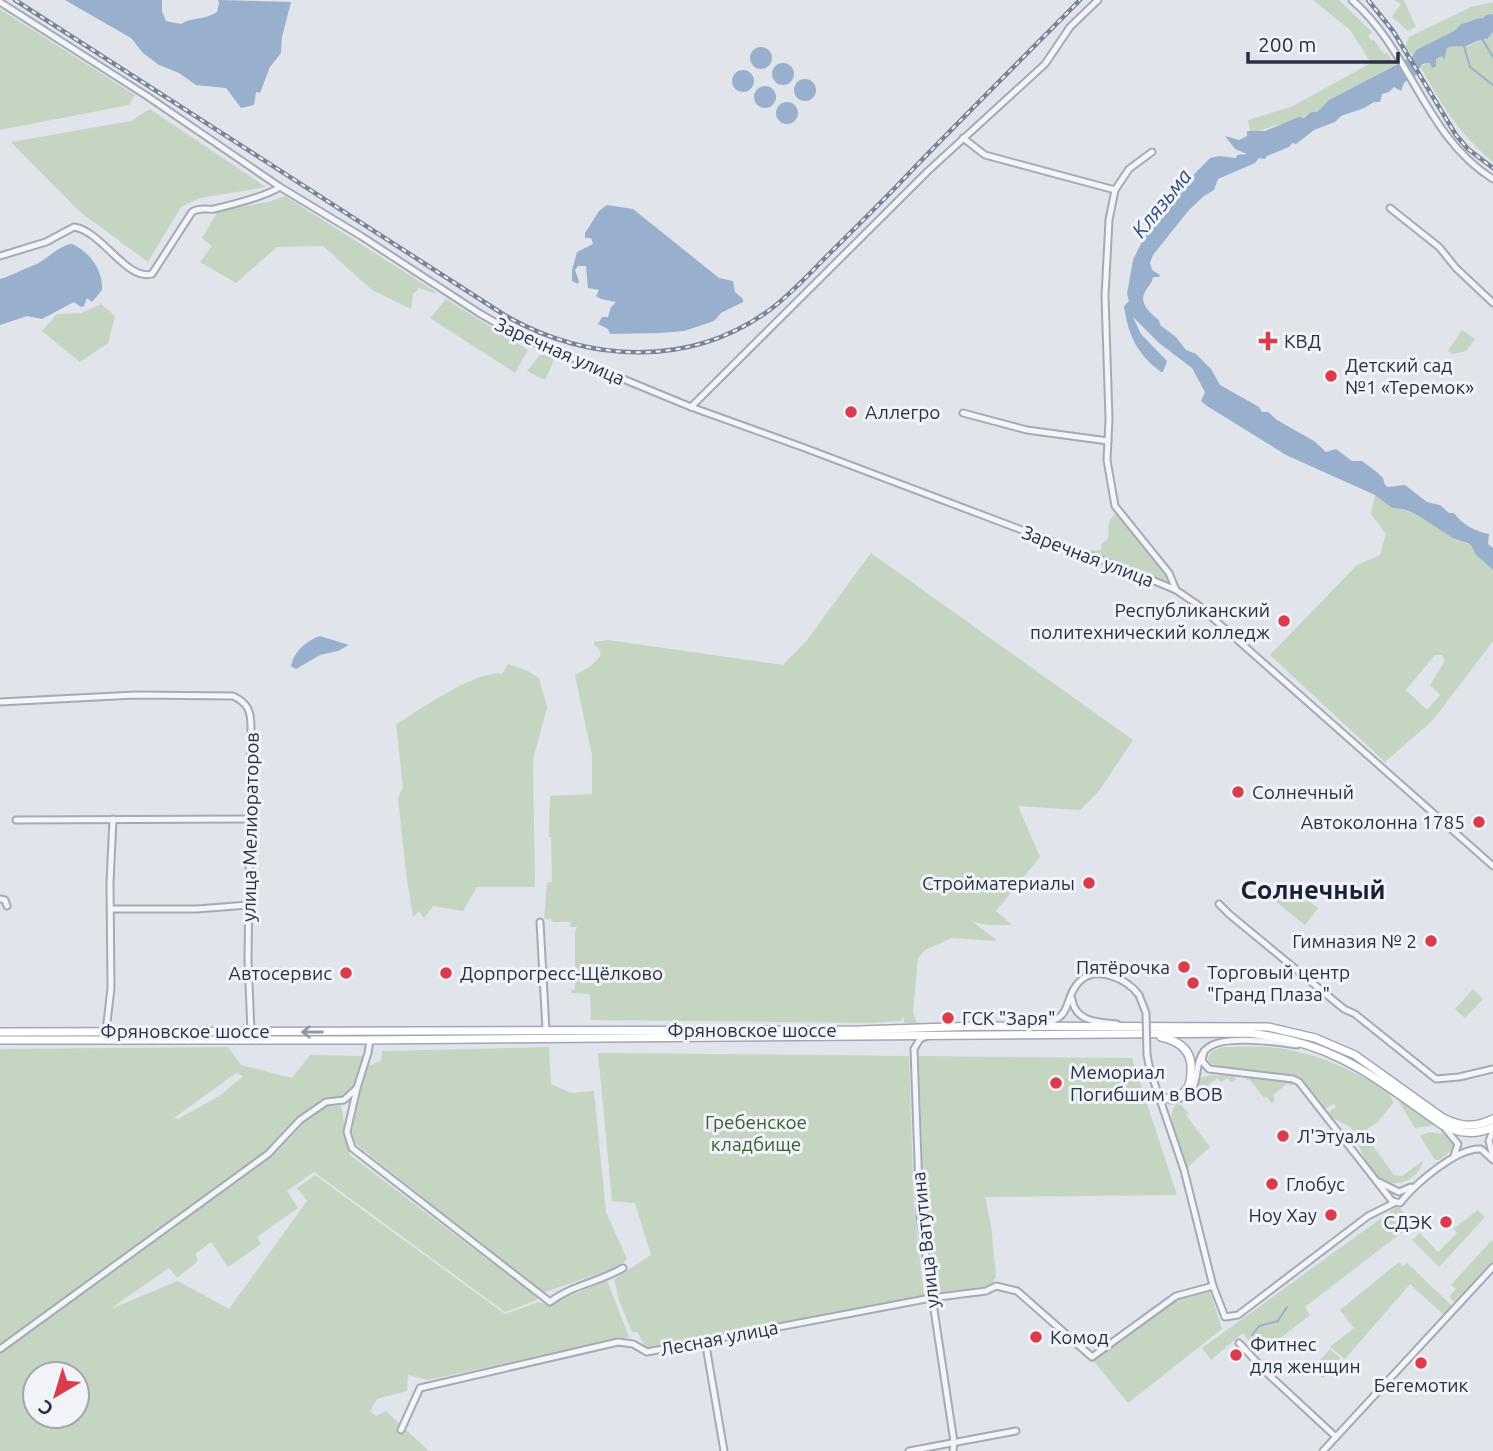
<svg xmlns="http://www.w3.org/2000/svg" width="1493" height="1451" viewBox="0 0 1493 1451" font-family="Ubuntu,sans-serif">
<rect width="100%" height="100%" fill="#e1e4eb"/>
<g fill="#c5d5c1" fill-rule="evenodd">
<path d="M1313,0H1339L1372,32L1368,36L1372,41L1374,40L1384,54L1387,53L1395,65L1329,100L1317,112H1311C1300,121 1291,122 1278,125C1266,127 1264,132 1250,131L1248,120L1291,107L1371,63L1350,30Z"/>
<path d="M1394,0H1404L1416,27L1408,31L1392,17L1401,4Z"/>
<path d="M1493,2V14C1482,15 1473,25 1461,24L1454,31L1416,50L1413,56L1405,48L1409,37L1471,7Z"/>
<path d="M0,9L135,95L129,105L0,130Z"/>
<path d="M1493,32V162C1458,133 1442,105 1420,66L1431,63L1436,67V59L1442,56V59L1447,48L1456,45L1469,46L1482,39L1485,40Z"/>
<path d="M150,109L266,187L200,198L181,207L148,262L80,212L11,142L131,121Z"/>
<path d="M285,196L436,292L434,293L419,288L413,294L411,309L372,290L323,246L277,247L236,283L200,262L212,246L202,238L218,211L268,202Z"/>
<path d="M446,299L528,350L515,373L430,318Z"/>
<path d="M101,304L115,316L108,343L80,362L42,331L57,314L81,313Z"/>
<path d="M1462,330L1475,339L1466,351L1452,354L1448,351Z"/>
<path d="M546,354L555,358L545,380L527,371L539,356Z"/>
<path d="M1375,495L1386,502L1427,520L1456,540L1471,545L1476,555L1493,570V641L1433,720L1385,762L1270,655L1357,565L1380,555L1386,534L1371,514ZM1435,655H1442L1445,661L1430,685L1440,695L1427,710L1406,690Z"/>
<path d="M1116,512L1168,575L1167,581L1089,551L1101,550V545L1108,538L1109,522Z"/>
<path d="M871,553L1133,740L1099,791L1080,810L1018,806L1040,857L996,911L1012,925H987L973,922L998,941L952,938L925,950L918,958L913,1013L917,1023H904L903,1015L901,1021L869,1023L591,1020L590,994L571,993V990H575V931L577,927H570L571,922H553L551,919H544L547,883L552,882L551,837H549L550,796L592,794V756L575,675L591,666L601,655L599,649L594,645V642L608,640L783,665L807,640Z"/>
<path d="M508,664L528,671L539,678L547,707L533,760L535,887H477L463,911L433,906L424,918L419,911L413,917L406,873L398,798L403,787L396,724C418,711 479,668 502,674Z"/>
<path d="M1283,881L1318,908L1305,925L1270,897Z"/>
<path d="M1473,989L1483,999L1465,1018L1455,1009Z"/>
<path d="M228,1047L241,1065L292,1078L310,1055L365,1056C356,1085 359,1097 326,1100V1105L341,1106L350,1155L537,1297V1300L505,1312L314,1172L287,1191L298,1208L257,1237L261,1244L228,1267L211,1242L195,1254L198,1261L177,1278L169,1268L110,1309L178,1281L229,1309L307,1201L297,1188L315,1175L505,1314L539,1302L549,1305L607,1280L629,1337L428,1380L408,1375L407,1391L377,1399L370,1411L376,1416L386,1411L429,1451H0V1049ZM236,1073L243,1076L221,1095L178,1119L174,1118ZM35,1374H77V1416H35Z"/>
<path d="M549,1047L551,1084L571,1093L594,1091L606,1212L627,1259L619,1267L542,1293L355,1143L352,1131L366,1067L381,1061L382,1051Z"/>
<path d="M1224,1047C1238,1047 1253,1046 1268,1047C1311,1050 1350,1069 1387,1090L1391,1096L1393,1103L1378,1122L1367,1129L1370,1142L1394,1175L1402,1176L1424,1160C1421,1169 1415,1177 1406,1181C1379,1192 1364,1162 1357,1140L1359,1138L1350,1127L1329,1116V1112L1336,1107L1334,1104L1324,1109L1299,1079L1242,1071L1211,1064L1208,1061C1208,1051 1216,1049 1224,1047Z"/>
<path d="M598,1053L909,1056L914,1209L924,1296L878,1306L646,1348L637,1332H632L619,1300L614,1279L651,1255L635,1203L612,1201Z"/>
<path d="M919,1056L1132,1058L1177,1195L985,1197L991,1225L996,1277L990,1286L935,1293L921,1208H924Z"/>
<path d="M1210,1075L1234,1076L1236,1080L1231,1082L1227,1078L1221,1082L1217,1078L1191,1099L1189,1097L1200,1078Z"/>
<path d="M1247,1077L1293,1082L1294,1084L1291,1086L1288,1083L1273,1095L1275,1098L1272,1104L1266,1096L1264,1098L1249,1079L1246,1081Z"/>
<path d="M1399,1097L1434,1125L1415,1128L1399,1102Z"/>
<path d="M1176,1104L1181,1105L1189,1113L1186,1115L1210,1147L1187,1168C1181,1149 1163,1122 1176,1104Z"/>
<path d="M1429,1132L1445,1134L1455,1142L1456,1147L1439,1160H1435L1420,1136Z"/>
<path d="M1398,1206L1413,1224L1305,1307L1310,1315L1259,1355L1243,1333L1211,1360L1202,1348Z"/>
<path d="M1478,1210L1485,1217L1439,1267L1412,1240L1420,1233L1438,1252L1457,1233L1453,1229Z"/>
<path d="M1491,1241L1493,1242V1264L1456,1303L1449,1297L1456,1289L1451,1285Z"/>
<path d="M1399,1262L1403,1266L1407,1263L1453,1307L1445,1316L1410,1284L1345,1359L1330,1347L1354,1328L1340,1310Z"/>
<path d="M1208,1285L1222,1329L1128,1403L1092,1359L1177,1293Z"/>
<path d="M1330,1349L1340,1358L1323,1378L1312,1369Z"/>
</g>
<g fill="#99afce">
<path d="M65,0H162V11L166,21L181,24C191,17 206,20 217,12L219,3L218,0L291,2L282,37L281,53L270,67L260,93L256,92L254,105L241,108L226,88L196,85L179,73L159,65L143,53L131,38Z"/>
<path d="M1493,14V32L1487,39C1480,38 1473,44 1465,46C1458,47 1454,45 1447,48L1444,60L1442,56L1436,59V67L1432,68L1430,63L1422,64L1414,78L1411,76L1404,83L1401,91L1394,87L1389,92L1382,94L1380,102H1374L1364,108L1341,116L1335,122L1314,130L1296,144L1292,143L1289,147L1267,156L1265,159L1259,158L1255,163L1218,179L1214,190L1204,196L1189,210L1153,255L1150,263L1152,270L1160,275L1159,277H1153C1152,284 1148,286 1145,292C1138,304 1152,314 1159,320L1160,325L1176,337L1186,350L1196,354L1211,369L1220,385L1259,407L1262,412H1268L1277,420L1314,441L1326,452L1336,449L1352,461H1362L1378,473L1383,478L1385,485L1388,487L1405,485L1427,502L1440,505L1449,513H1454C1462,524 1474,531 1489,534L1488,544L1493,548V570L1476,555L1471,545C1466,542 1460,541 1455,539C1439,531 1412,506 1392,508L1375,495L1286,455L1207,406L1201,401L1205,392L1192,368L1159,343L1133,317L1141,334L1167,361L1163,372H1161C1137,354 1128,335 1124,306L1129,301L1127,294L1133,260L1148,229L1172,197L1210,158L1219,156L1236,158L1237,155L1247,154L1235,149L1225,136L1239,140L1247,136V131H1265L1299,117L1304,118L1311,112H1317L1329,100L1413,56L1416,50L1454,31L1461,24C1468,23 1475,18 1483,18L1486,15Z"/>
<circle cx="761" cy="58" r="11"/>
<circle cx="783" cy="74" r="11"/>
<circle cx="743" cy="81" r="11"/>
<circle cx="805" cy="90" r="11"/>
<circle cx="765" cy="97" r="11"/>
<circle cx="787" cy="113" r="11"/>
<path d="M607,205L633,209L719,278L733,281L735,292L743,299V302L721,313L714,321L684,331L660,333L610,334L608,329L598,324L602,317H608L611,307L616,302L601,299L596,296L599,290L588,288L586,266H578L575,270L579,281L578,284L572,281V270L577,252L593,244L591,238H585V233L599,211Z"/>
<path d="M72,244C90,252 103,270 102,290L92,302L87,298L84,306L81,307L74,302L42,319L27,316L0,325V279C11,276 21,270 32,266C47,261 56,246 72,244Z"/>
<path d="M320,636L349,645L338,651L320,655L296,669L291,666C294,651 306,641 320,636Z"/>
</g>
<g fill="none" stroke-linecap="round" stroke-linejoin="round">
<g stroke="#99afce" stroke-width="2">
<path d="M1481,37L1493,57"/>
<path d="M1464,46L1470,67L1493,85"/>
<path d="M1252,1335L1259,1326L1278,1321L1287,1307"/>
</g>
<g stroke="#a6aab6" stroke-width="9">
<g id="minor">
<path d="M1352,0C1411,51 1425,137 1493,179"/>
<path d="M0,2L147,96L280,187L361,236L479,313L519,336L691,407L802,447L1128,570L1176,590L1198,605L1493,866"/>
<path d="M963,138L985,155L1115,190"/>
<path d="M1152,152L1129,169L1115,190L1109,220L1105,296L1109,419L1107,460L1115,506L1169,573L1176,590"/>
<path d="M1390,208L1439,247L1456,268L1493,303"/>
<path d="M0,256L46,242L74,227C102,231 126,281 152,274L192,212C200,207 206,210 214,209C231,205 266,196 280,187"/>
<path d="M691,407L928,171L1045,64L1070,27L1098,0"/>
<path d="M963,413L1027,430L1108,441"/>
<path d="M0,702L135,695L233,696C248,703 251,711 251,727L248,960L251,1031"/>
<path d="M16,820L249,819"/>
<path d="M0,899L5,900L7,906"/>
<path d="M1219,904L1229,914L1344,1009L1355,1014L1436,1079L1459,1077L1493,1069"/>
<path d="M112,909H197L248,905"/>
<path d="M540,922L546,1030"/>
<path d="M1072,999C1075,1022 1098,1022 1117,1024"/>
<path d="M1041,1024C1075,1019 1062,998 1080,981C1097,965 1127,979 1139,995"/>
<path d="M106,1031L111,988L110,883L113,819"/>
<path d="M927,1036L920,1039L914,1049L920,1217L954,1442L953,1451"/>
<path d="M370,1040L368,1053L357,1088L347,1132L352,1148L550,1302C572,1285 599,1282 623,1268"/>
<path d="M1204,1051L1202,1061L1209,1069L1293,1079L1299,1082L1392,1201"/>
<path d="M1147,1055L1150,1070L1184,1170L1213,1286L1225,1317L1238,1315L1368,1216L1394,1203"/>
<path d="M1171,1100C1209,1097 1187,1062 1209,1047C1226,1035 1277,1042 1297,1045"/>
<path d="M1444,1127L1458,1144L1454,1156"/>
<path d="M1493,1130L1489,1141L1493,1157"/>
<path d="M1379,1182L1399,1192L1411,1187"/>
<path d="M1392,1201L1400,1203C1414,1185 1457,1147 1481,1149L1493,1160"/>
<path d="M705,1340L724,1451"/>
<path d="M1239,1343L1268,1374L1336,1437"/>
<path d="M0,1349L268,1154L300,1120L326,1102L344,1100L357,1088"/>
<path d="M401,1430L420,1388L618,1342L633,1344L647,1352L931,1298L986,1291L996,1286L1017,1291L1092,1357L1176,1296L1213,1286"/>
<path d="M909,1451L1016,1431"/>
<path d="M1323,1451L1493,1267"/>
</g>
</g>
<g stroke="#9fa7b8" stroke-width="10">
<g id="major">
<path d="M0,1032L860,1030L979,1026L1268,1027L1315,1038L1355,1055L1443,1118C1461,1127 1475,1128 1493,1119"/>
<path d="M0,1040H361L1247,1033C1333,1041 1374,1077 1442,1125C1459,1133 1475,1136 1493,1127"/>
<path d="M1161,1100C1168,1098 1176,1097 1183,1093C1190,1088 1191,1080 1191,1072C1193,1051 1180,1041 1161,1037"/>
</g>
</g>
<use href="#minor" stroke="#f4f5f9" stroke-width="5"/>
<use href="#major" stroke="#fff" stroke-width="7"/>
<g stroke="#798296" stroke-width="4.5">
<g id="rail">
<path d="M15,0L506,316C589,363 691,368 771,309C792,293 810,273 829,254C858,225 887,197 915,167C969,111 1025,56 1080,0"/>
<path d="M1368,0L1393,31L1456,135L1468,149L1493,168"/>
</g>
</g>
<use href="#rail" stroke="#f1f3f8" stroke-width="2" stroke-dasharray="5" stroke-linecap="butt"/>
<g stroke="#a6aab6" stroke-width="9" stroke-linecap="butt">
<path id="minor-bridge" d="M1139,995L1146,1013L1147,1055"/>
</g>
<use href="#minor-bridge" stroke="#f4f5f9" stroke-width="5"/>
</g>
<defs><path id="oneway-shaft" d="M-6 0H5M1.5-3L5.5 0L1.5 3" fill="none" stroke-width="1.6" stroke-linecap="round" stroke-linejoin="round" transform="scale(1.75)"/></defs>
<use stroke="#9498a2" href="#oneway-shaft" transform="translate(312 1032) rotate(-180)"/>
<g fill="#da3c4a" stroke="#f1f3f8" stroke-width="2.5">
<path d="M1264.5 330.5h7v7h7v7h-7v7h-7v-7h-7v-7h7z"/>
<circle cx="1331" cy="376" r="7"/>
<circle cx="851" cy="412" r="7"/>
<circle cx="1284" cy="621" r="7"/>
<circle cx="1238" cy="792" r="7"/>
<circle cx="1479" cy="822" r="7"/>
<circle cx="1089" cy="883" r="7"/>
<circle cx="1431" cy="941" r="7"/>
<circle cx="1184" cy="967" r="7"/>
<circle cx="346" cy="973" r="7"/>
<circle cx="446" cy="973" r="7"/>
<circle cx="1193" cy="983" r="7"/>
<circle cx="948" cy="1018" r="7"/>
<circle cx="1056" cy="1083" r="7"/>
<circle cx="1283" cy="1136" r="7"/>
<circle cx="1272" cy="1184" r="7"/>
<circle cx="1331" cy="1215" r="7"/>
<circle cx="1446" cy="1222" r="7"/>
<circle cx="1036" cy="1337" r="7"/>
<circle cx="1236" cy="1355" r="7"/>
<circle cx="1421" cy="1363" r="7"/>
</g>
<g text-anchor="middle" dominant-baseline="central" stroke-width="6" stroke-linejoin="round" paint-order="stroke">
<g font-size="19" fill="#283044" stroke="#f1f3f8" text-anchor="start">
<text x="1284" y="341">КВД</text>
<text x="1345" y="365">Детский сад<tspan x="1345" dy="22">№1 «Теремок»</tspan></text>
<text x="865" y="412">Аллегро</text>
<text x="1270" y="610" text-anchor="end">Республиканский<tspan x="1270" dy="22">политехнический колледж</tspan></text>
<text x="1252" y="792">Солнечный</text>
<text x="1465" y="822" text-anchor="end">Автоколонна 1785</text>
<text x="1075" y="883" text-anchor="end">Стройматериалы</text>
<text x="1417" y="941" text-anchor="end">Гимназия № 2</text>
<text x="1170" y="967" text-anchor="end">Пятёрочка</text>
<text x="1207" y="972">Торговый центр<tspan x="1207" dy="22">"Гранд Плаза"</tspan></text>
<text x="332" y="973" text-anchor="end">Автосервис</text>
<text x="460" y="973">Дорпрогресс-Щёлково</text>
<text x="962" y="1018">ГСК "Заря"</text>
<text x="1070" y="1072">Мемориал<tspan x="1070" dy="22">Погибшим в ВОВ</tspan></text>
<text x="1297" y="1136">Л'Этуаль</text>
<text x="1286" y="1184">Глобус</text>
<text x="1317" y="1215" text-anchor="end">Ноу Хау</text>
<text x="1432" y="1222" text-anchor="end">СДЭК</text>
<text x="1050" y="1337">Комод</text>
<text x="1250" y="1344">Фитнес<tspan x="1250" dy="22">для женщин</tspan></text>
<text x="1421" y="1385" text-anchor="middle">Бегемотик</text>
</g>
<g font-size="19" fill="#283044" stroke="#f1f3f8">
<text transform="translate(560 351) rotate(24)">Заречная улица</text>
<text transform="translate(1088 556) rotate(21)">Заречная улица</text>
<text transform="translate(250 827) rotate(-89)">улица Мелиораторов</text>
<text x="752" y="1030">Фряновское шоссе</text>
<text x="185" y="1031">Фряновское шоссе</text>
<text transform="translate(925 1240) rotate(-96)">улица Ватутина</text>
<text transform="translate(719 1338) rotate(-11)">Лесная улица</text>
</g>
<g font-size="19" fill="#3a6134" stroke="#f1f3f8">
<text x="756" y="1122">Гребенское<tspan x="756" dy="22">кладбище</tspan></text>
</g>
<g font-size="21" font-style="italic" fill="#2e4c7c" stroke="#f1f3f8">
<text transform="translate(1161 203) rotate(-51)">Клязьма</text>
</g>
<g font-size="26" font-weight="bold" fill="#1a2135" stroke="#f1f3f8">
<text x="1313" y="889">Солнечный</text>
</g>
</g>
<g transform="translate(56 1395) rotate(218)"><circle r="33" fill="#f1f3f8" stroke="#a1a5b0" stroke-width="2"/>
<path d="M0-5L12 26L0 18L-12 26Z" fill="#da3c4a"/>
<text y="-10" font-size="19" font-weight="bold" text-anchor="middle" fill="#283044">С</text>
</g>
<path d="M1248 52v10h150v-10" fill="none" stroke="#283044" stroke-width="3.5"/>
<text x="1258" y="52" font-size="21" fill="#283044" stroke="#f1f3f8" stroke-width="5" paint-order="stroke">200 m</text>
</svg>
